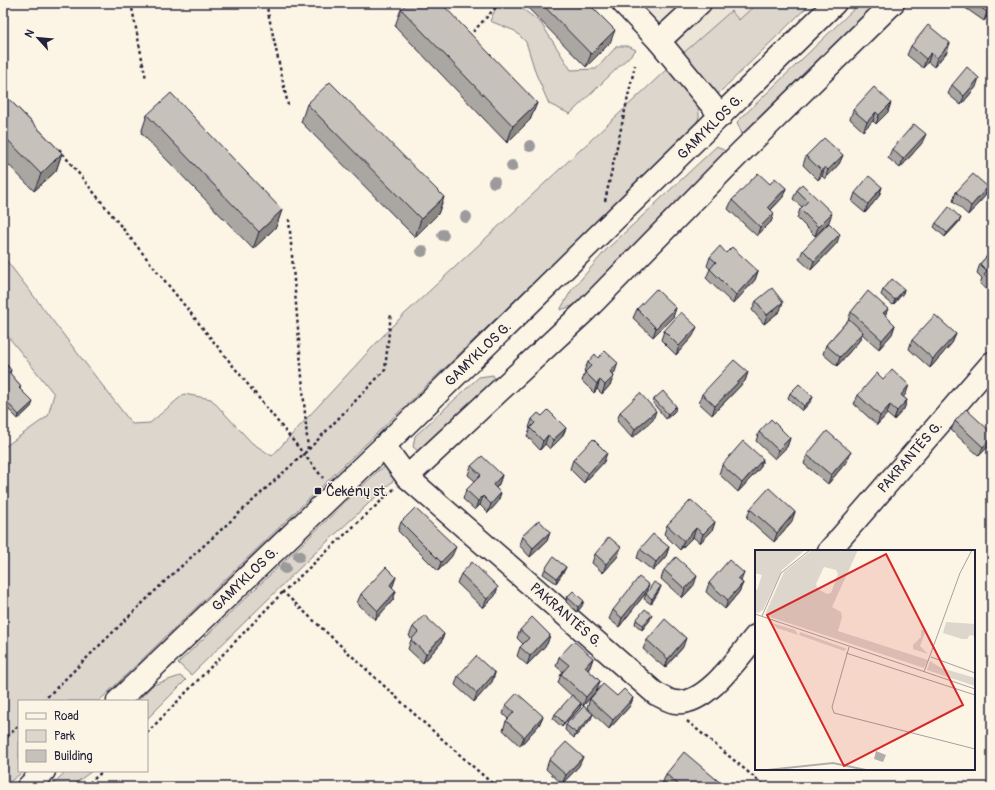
<svg xmlns="http://www.w3.org/2000/svg" width="995" height="790" viewBox="0 0 995 790" font-family="Pangolin,sans-serif">
<rect width="100%" height="100%" fill="#fcf5e5"/>
<filter id="ink" filterUnits="userSpaceOnUse"><feTurbulence type="fractalNoise" baseFrequency=".025" numOctaves="2"/><feDisplacementMap in="SourceGraphic" scale="8" xChannelSelector="R" yChannelSelector="G"/><feConvolveMatrix kernelMatrix="1 2 1 2 8 2 1 2 1" color-interpolation-filters="sRGB"/></filter>
<g filter="url(#ink)">
<path fill="#ece5d8" d="M630,3H757L739,20L731,11L680,56Z"/>
<g fill="#dcd6cc" stroke="#7f7c84">
<path d="M498,3H515L541,23L571,70L596,69L617,46H628L636,50L570,114L549,104L536,74L526,42L515,31L490,21Z"/>
<path d="M757,3H811L717,95L680,56L731,11L739,20Z"/>
<path d="M860,3H884L751,130L742,134L737,122Z"/>
<path d="M668,68C677,78 701,102 699,117C698,121 695,125 693,129L99,701H19V771H24L3,787V448L48,416L54,394L3,330V256L132,424L150,423L184,394L211,399L252,443L272,456L394,324Z"/>
<path d="M717,146L725,151L722,162L582,303L560,310L571,291L606,250Z"/>
<path d="M493,375L496,382L434,445L418,451L413,447L415,436L479,377Z"/>
<path d="M391,464L395,479L314,554L191,675L178,663L379,470Z"/>
<path d="M180,676L186,680L147,719V701H137L153,685Z"/>
<path d="M66,771H92L73,785L53,784Z"/>
</g>
<g fill="none" stroke-linecap="round" stroke-linejoin="round">
<path stroke="#78757e" stroke-width="5" d="M988,787L992,782"/>
<g stroke="#22223b" stroke-width="25">
<g id="minor">
<path d="M623,3L659,41L721,116"/>
<path d="M659,41L700,3"/>
<path d="M384,446L407,477L656,694C662,696 670,702 676,702C706,706 738,657 756,636"/>
<path d="M407,477L585,311L741,152L893,3"/>
<path d="M829,551L992,363"/>
</g>
</g>
<g stroke="#22223b" stroke-width="25">
<g id="major">
<path d="M118,701L384,446L835,3"/>
<path d="M28,787L44,771"/>
</g>
</g>
<g stroke="#22223b" stroke-width="2.5" stroke-dasharray="3 3" stroke-linecap="butt">
<path d="M131,3L146,79"/>
<path d="M266,3L288,105"/>
<path d="M469,36L500,3"/>
<path d="M59,149L323,478"/>
<path d="M605,201L635,65"/>
<path d="M289,219L308,450"/>
<path d="M394,489L283,592L423,722L496,787"/>
<path d="M43,701L162,584L308,450L385,370L391,313"/>
<path d="M687,721L766,787"/>
<path d="M147,733L283,592"/>
<path d="M3,741L19,725"/>
<path d="M85,787L103,771"/>
</g>
<use href="#minor" stroke="#fcf5e5" stroke-width="22"/>
<use href="#major" stroke="#fcf5e5" stroke-width="22"/>
</g>
<g fill="#9d9a9b">
<circle cx="530" cy="146" r="6"/>
<circle cx="512" cy="166" r="6"/>
<circle cx="494" cy="182" r="6"/>
<circle cx="466" cy="217" r="6"/>
<circle cx="443" cy="235" r="6"/>
<circle cx="422" cy="251" r="6"/>
<circle cx="299" cy="556" r="6"/>
<circle cx="285" cy="568" r="6"/>
</g>
<g fill="#aaa6a1" stroke="#22223b">
<path d="M523,3H588L610,43L586,67Z"/>
<path d="M965,3H992V9L984,21L964,7Z"/>
<path d="M401,9L537,103L530,120L507,143L395,26Z"/>
<path d="M911,46L947,52L934,67L928,62L923,68L907,55Z"/>
<path d="M952,85L976,87L961,105L948,94Z"/>
<path d="M3,93L62,153L56,171L34,191L3,159Z"/>
<path d="M307,104L444,197L438,214L415,237L301,122Z"/>
<path d="M853,110L888,112L876,124L873,121L863,131L850,119Z"/>
<path d="M147,115L282,210L276,227L253,249L141,133Z"/>
<path d="M922,143L900,168L888,158L892,149Z"/>
<path d="M843,155L839,164L825,179L822,176L818,180L803,165L806,156Z"/>
<path d="M770,184L786,188L783,197L771,210L774,213L771,222L757,236L728,209L732,200Z"/>
<path d="M882,187L879,196L865,213L852,202L855,193Z"/>
<path d="M988,187L985,196L968,215L953,201L956,192Z"/>
<path d="M797,190L829,222L815,236L797,218L800,209L802,207L793,199Z"/>
<path d="M961,218L959,222L945,237L934,227L936,223Z"/>
<path d="M837,243L811,270L799,259L803,250Z"/>
<path d="M992,250V294L980,284L982,278L977,273L980,264Z"/>
<path d="M710,257L758,271L755,280L733,304L706,278L710,269L707,266Z"/>
<path d="M904,289L903,293L893,305L881,295L883,290Z"/>
<path d="M756,301L780,311L764,324L752,310Z"/>
<path d="M676,308L673,317L653,337L633,318L637,309Z"/>
<path d="M851,312L895,325L892,334L879,349L862,334L859,341L837,366L823,354L826,345L848,320Z"/>
<path d="M664,331L693,336L676,355L661,340Z"/>
<path d="M956,334L952,343L930,368L909,349L912,340Z"/>
<path d="M598,358L615,372L613,375L614,376L610,385L602,394L597,389L594,393L582,381L585,372L584,371L588,362Z"/>
<path d="M3,361L11,370L10,374L21,386L20,389L31,407L18,419L3,404Z"/>
<path d="M748,372L745,381L712,415L699,403L702,394Z"/>
<path d="M883,379L906,394L903,397L907,400L904,409L894,420L887,414L877,425L854,404L858,395Z"/>
<path d="M790,393L813,397L811,401L802,411L788,398Z"/>
<path d="M654,399L675,411L666,419L653,403Z"/>
<path d="M620,412L653,420L632,438L617,421Z"/>
<path d="M542,416L566,428L562,437L550,449L545,444L540,450L527,436L530,429L529,428L532,419Z"/>
<path d="M955,421L991,444L979,456L951,430Z"/>
<path d="M759,432L790,438L787,447L775,459L756,441Z"/>
<path d="M807,455L847,461L828,484L804,464Z"/>
<path d="M763,459L760,468L738,492L719,474L722,465Z"/>
<path d="M573,460L604,462L584,483L570,469Z"/>
<path d="M471,466L502,475L499,484L496,488L498,502L488,513L480,505L475,510L463,499L466,490L475,481L468,475Z"/>
<path d="M750,509L792,521L774,542L747,518Z"/>
<path d="M401,522L452,556L438,571L398,531Z"/>
<path d="M715,522L712,531L700,543L693,537L680,550L664,534L667,525Z"/>
<path d="M550,532L547,541L530,557L519,545L522,536Z"/>
<path d="M669,547L666,556L653,571L637,558L640,549Z"/>
<path d="M595,554L618,556L603,573L592,563Z"/>
<path d="M566,567L564,571L556,583L543,574L545,569Z"/>
<path d="M664,570L694,585L682,598L661,579Z"/>
<path d="M744,573L741,581L743,583L739,592L725,609L706,592L709,583Z"/>
<path d="M461,574L495,596L483,608L457,583Z"/>
<path d="M396,577L392,587L396,591L393,600L375,620L357,603L361,594Z"/>
<path d="M661,586L659,591L651,604L644,599L646,594Z"/>
<path d="M645,594L619,627L609,619L613,610Z"/>
<path d="M567,597L582,606L577,612L566,602Z"/>
<path d="M636,620H650L642,630L635,624Z"/>
<path d="M413,627L444,634L441,643L423,663L408,649L411,640L412,639L409,636Z"/>
<path d="M520,630L550,635L547,644L527,665L517,656L520,647L523,644L517,638Z"/>
<path d="M647,640L683,647L665,668L643,649Z"/>
<path d="M559,657L593,658L590,667L588,670L600,681L597,690L583,706L581,704L580,708L562,727L553,719L555,714L572,696L558,683L561,674L563,672L556,666Z"/>
<path d="M495,673L492,682L474,702L455,685L458,676Z"/>
<path d="M617,696L633,698L630,706L609,729L587,708L590,699Z"/>
<path d="M506,705L543,716L539,725L520,746L503,730L506,721L508,719L503,714Z"/>
<path d="M591,719L574,738L565,730L566,725Z"/>
<path d="M549,760L579,766L562,784L546,769Z"/>
<path d="M666,774L723,787H661Z"/>
</g>
<g fill="#8b8783" stroke="#22223b">
<path d="M992,4V9L984,21L987,12Z"/>
<path d="M615,30L610,43L586,67L591,54Z"/>
<path d="M950,43L947,52L934,67L937,58Z"/>
<path d="M931,53L928,62L923,68L926,59Z"/>
<path d="M979,78L976,87L961,105L964,96Z"/>
<path d="M537,103L530,120L507,143L513,126Z"/>
<path d="M891,103L888,112L876,124L879,115Z"/>
<path d="M876,112L873,121L863,131L867,122Z"/>
<path d="M926,134L922,143L900,168L903,159Z"/>
<path d="M62,153L56,171L34,191L41,174Z"/>
<path d="M843,155L839,164L825,179L828,170Z"/>
<path d="M825,167L822,176L818,180L822,171Z"/>
<path d="M882,187L879,196L865,213L868,204Z"/>
<path d="M988,187L985,196L968,215L971,206Z"/>
<path d="M786,188L783,197L765,216L768,207Z"/>
<path d="M444,197L438,214L415,237L421,219Z"/>
<path d="M282,210L276,227L253,249L259,232Z"/>
<path d="M774,213L771,222L757,236L760,227Z"/>
<path d="M832,213L829,222L815,236L818,227Z"/>
<path d="M961,218L959,222L945,237L947,233Z"/>
<path d="M840,234L837,243L811,270L814,261Z"/>
<path d="M758,271L755,280L733,304L736,295Z"/>
<path d="M904,289L903,293L893,305L895,300Z"/>
<path d="M783,302L780,311L764,324L767,315Z"/>
<path d="M676,308L673,317L653,337L656,328Z"/>
<path d="M888,309L884,318L883,313Z"/>
<path d="M895,325L892,334L879,349L882,340Z"/>
<path d="M697,327L693,336L676,355L679,346Z"/>
<path d="M863,332L859,341L837,366L840,357Z"/>
<path d="M956,334L952,343L930,368L933,359Z"/>
<path d="M618,363L615,372L607,381L610,372Z"/>
<path d="M748,372L745,381L712,415L715,406Z"/>
<path d="M614,376L610,385L602,394L605,385Z"/>
<path d="M600,380L597,389L594,393L597,384Z"/>
<path d="M909,385L906,394L897,404L901,395Z"/>
<path d="M813,397L811,401L802,411L804,406Z"/>
<path d="M907,400L904,409L894,420L897,411Z"/>
<path d="M33,402L31,407L18,419L19,415Z"/>
<path d="M890,405L887,414L877,425L880,416Z"/>
<path d="M676,406L675,411L666,419L668,414Z"/>
<path d="M656,411L653,420L632,438L635,429Z"/>
<path d="M566,428L562,437L550,449L553,440Z"/>
<path d="M548,435L545,444L540,450L543,441Z"/>
<path d="M992,437V440L991,444L979,456L983,447Z"/>
<path d="M790,438L787,447L775,459L778,450Z"/>
<path d="M851,452L847,461L828,484L831,475Z"/>
<path d="M607,453L604,462L584,483L588,474Z"/>
<path d="M763,459L760,468L738,492L742,483Z"/>
<path d="M502,475L499,484L490,494L493,485Z"/>
<path d="M501,493L498,502L488,513L491,504Z"/>
<path d="M483,496L480,505L475,510L478,501Z"/>
<path d="M795,512L792,521L774,542L777,533Z"/>
<path d="M715,522L712,531L700,543L703,534Z"/>
<path d="M696,528L693,537L680,550L684,541Z"/>
<path d="M550,532L547,541L530,557L533,548Z"/>
<path d="M456,547L452,556L438,571L441,562Z"/>
<path d="M621,547L618,556L603,573L606,564Z"/>
<path d="M669,547L666,556L653,571L656,562Z"/>
<path d="M566,567L564,571L556,583L557,578Z"/>
<path d="M744,573L740,582L738,579Z"/>
<path d="M697,576L694,585L682,598L685,589Z"/>
<path d="M396,577L393,586L386,594L390,585Z"/>
<path d="M743,583L739,592L725,609L728,600Z"/>
<path d="M649,585L645,594L619,627L622,618Z"/>
<path d="M661,586L659,591L651,604L652,599Z"/>
<path d="M498,587L495,596L483,608L487,599Z"/>
<path d="M396,591L393,600L375,620L378,611Z"/>
<path d="M584,601L582,606L577,612L578,607Z"/>
<path d="M652,615L650,620L642,630L643,625Z"/>
<path d="M444,634L441,643L423,663L426,654Z"/>
<path d="M550,635L547,644L527,665L530,656Z"/>
<path d="M686,638L683,647L665,668L668,659Z"/>
<path d="M593,658L590,667L582,676L585,667Z"/>
<path d="M495,673L492,682L474,702L477,693Z"/>
<path d="M600,681L597,690L583,706L586,697Z"/>
<path d="M633,698L630,706L609,729L613,720Z"/>
<path d="M581,703L580,708L562,727L564,723Z"/>
<path d="M593,714L591,719L574,738L576,733Z"/>
<path d="M543,716L539,725L520,746L524,737Z"/>
<path d="M583,757L579,766L562,784L566,775Z"/>
</g>
<g fill="#c6c1bb" stroke="#22223b">
<path d="M407,3H441L537,103L513,126L401,9Z"/>
<path d="M541,3H588L615,30L591,54Z"/>
<path d="M974,3H992V4L987,12Z"/>
<path d="M928,25L950,43L937,58L931,53L926,59L911,46Z"/>
<path d="M967,67L979,78L964,96L952,85Z"/>
<path d="M330,82L444,197L421,219L307,104Z"/>
<path d="M874,87L891,103L879,115L876,112L867,122L853,110Z"/>
<path d="M3,93L62,153L41,174L3,135Z"/>
<path d="M171,93L282,210L259,232L147,115Z"/>
<path d="M914,124L926,134L903,159L892,149Z"/>
<path d="M824,138L843,155L828,170L825,167L822,171L806,156Z"/>
<path d="M758,173L770,184L775,178L786,188L768,207L774,213L760,227L732,200Z"/>
<path d="M973,174L988,187L971,206L956,192Z"/>
<path d="M869,176L882,187L868,204L855,193Z"/>
<path d="M802,184L832,213L818,227L800,209L808,201L797,190Z"/>
<path d="M949,207L961,218L947,233L936,223Z"/>
<path d="M829,223L840,234L814,261L803,250Z"/>
<path d="M720,246L726,253L732,247L758,271L736,295L710,269L716,262L710,257Z"/>
<path d="M992,250V282L984,275L987,271L980,264Z"/>
<path d="M892,279L904,289L895,300L883,290Z"/>
<path d="M772,288L783,302L767,315L756,301Z"/>
<path d="M656,289L676,308L656,328L637,309Z"/>
<path d="M868,291L888,309L883,313L895,325L882,340L851,312Z"/>
<path d="M681,312L697,327L679,346L664,331Z"/>
<path d="M935,315L956,334L933,359L912,340Z"/>
<path d="M849,319L863,332L840,357L826,345Z"/>
<path d="M605,351L618,363L610,372L614,376L605,385L600,380L597,384L585,372L591,366L588,362L595,354L598,358Z"/>
<path d="M734,360L748,372L715,406L702,394Z"/>
<path d="M3,361L11,370L9,372L21,386L19,388L33,402L19,415L3,398L7,395L3,391Z"/>
<path d="M892,369L909,385L901,395L907,400L897,411L890,405L880,416L858,395L877,373L883,379Z"/>
<path d="M799,384L813,397L804,406L790,393Z"/>
<path d="M663,391L676,406L668,414L654,399Z"/>
<path d="M640,393L656,411L635,429L620,412Z"/>
<path d="M966,409L992,433V437L983,447L955,421Z"/>
<path d="M548,410L566,428L553,440L548,435L543,441L530,428L535,423L532,419L538,413L542,416Z"/>
<path d="M771,419L790,438L778,450L759,432Z"/>
<path d="M827,431L851,452L831,475L807,455Z"/>
<path d="M593,439L607,453L588,474L573,460Z"/>
<path d="M743,441L763,459L742,483L722,465Z"/>
<path d="M482,456L502,475L493,485L501,493L491,504L483,496L478,501L466,490L481,475L471,466Z"/>
<path d="M769,488L795,512L777,533L750,509Z"/>
<path d="M691,500L715,522L703,534L696,528L684,541L667,525Z"/>
<path d="M415,508L456,547L441,562L401,522Z"/>
<path d="M539,520L550,532L533,548L522,536Z"/>
<path d="M653,534L669,547L656,562L640,549Z"/>
<path d="M609,537L621,547L606,564L595,554Z"/>
<path d="M553,557L566,567L557,578L545,569Z"/>
<path d="M676,557L697,576L685,589L664,570Z"/>
<path d="M729,560L744,573L738,579L743,583L728,600L709,583Z"/>
<path d="M472,562L498,587L487,599L461,574Z"/>
<path d="M386,567L396,577L390,585L396,591L378,611L361,594Z"/>
<path d="M639,577L649,585L622,618L613,610Z"/>
<path d="M654,582L661,586L652,599L646,594Z"/>
<path d="M573,591L584,601L578,607L567,597Z"/>
<path d="M645,609L652,615L643,625L636,620Z"/>
<path d="M424,615L444,634L426,654L411,640L418,632L413,627Z"/>
<path d="M532,617L550,635L530,656L520,647L529,638L520,630Z"/>
<path d="M665,619L686,638L668,659L647,640Z"/>
<path d="M574,641L593,658L585,667L600,681L586,697L561,674L569,665L559,657Z"/>
<path d="M476,656L495,673L477,693L458,676Z"/>
<path d="M603,684L617,696L624,689L633,698L613,720L590,699Z"/>
<path d="M517,693L543,716L524,737L506,721L514,712L506,705Z"/>
<path d="M572,695L581,703L564,723L555,714Z"/>
<path d="M584,706L593,714L576,733L566,725Z"/>
<path d="M566,742L583,757L566,775L549,760Z"/>
<path d="M684,752L723,785L722,787H681L666,774Z"/>
</g>
</g>
<rect fill="#22223b" stroke="#fcf5e5" stroke-width="1.5" x="314" y="487" width="8" height="8" rx="2"/>
<g text-anchor="middle" dominant-baseline="central" stroke-width="3" stroke-linejoin="round" paint-order="stroke">
<g font-size="14" fill="#22223b" stroke="#fcf5e5">
<text transform="translate(710 127) rotate(-45)">GAMYKLOS G.</text>
<text transform="translate(478 354) rotate(-44)">GAMYKLOS G.</text>
<text transform="translate(910 457) rotate(-49)">PAKRANTĖS G.</text>
<text transform="translate(245 579) rotate(-44)">GAMYKLOS G.</text>
<text transform="translate(566 615) rotate(41)">PAKRANTĖS G.</text>
</g>
<g font-size="14" fill="#22223b" stroke="#fcf5e5" text-anchor="start">
<text x="326" y="491">Čekėnų st.</text>
</g>
</g>
<g transform="translate(755 550)">
<rect width="220" height="220" fill="#fcf5e5"/>
<path d="M0,0H50L27,20L8,60L3,63L0,62V39L2,40L7,25L0,23ZM57,0H103L77,57L86,62L87,67L83,81L173,110L169,118L12,66L11,62L29,22ZM69,17L81,20L83,24L76,43L72,44L63,39L61,34ZM191,72L220,74V86L215,85L212,89H207L188,83ZM17,73L40,80L43,85L22,78ZM166,80H171L165,96L173,104L158,99V95L166,87ZM45,82L90,98L91,99L89,101L44,85ZM175,111L186,118L220,128V136L172,120Z" fill="#dcd6cc" fill-rule="evenodd"/>
<path d="M121,201L131,205L128,212L119,209Z" fill="#b2adab"/>
<path fill="none" stroke="#b2adab" stroke-width="2" d="M12,220L78,213L111,220"/>
<path fill="none" stroke="#a5a1a1" stroke-width="1" d="M0,64L220,139M7,66L26,23L55,0M94,97L77,157L79,163L220,199M91,103L220,145M176,107L220,123M169,122L205,23L217,0"/>
<path fill="#d62828" fill-opacity="0.15" stroke="#d62828" stroke-width="2" d="M131,4L208,155L89,216L12,65Z"/>
<rect width="220" height="220" fill="none" stroke="#22223b" stroke-width="2"/>
</g>
<rect width="995" height="790" fill="none" stroke="#fcf5e5" stroke-width="16"/>
<rect x="8" y="8" width="979" height="774" fill="none" stroke="#22223b" stroke-width="1.5" filter="url(#ink)"/>
<rect x="18" y="700" width="130" height="72" fill="#fcf5e5" stroke="#a5a1a1"/>
<rect x="26" y="713" width="20" height="6" fill="#fcf5e5" stroke="#a5a1a1"/>
<text x="54" y="720" font-size="12" fill="#22223b">Road</text>
<rect x="26" y="730" width="20" height="12" fill="#dcd6cc" stroke="#a5a1a1"/>
<text x="54" y="740" font-size="12" fill="#22223b">Park</text>
<rect x="26" y="750" width="20" height="12" fill="#c6c1bb" stroke="#a5a1a1"/>
<text x="54" y="760" font-size="12" fill="#22223b">Building</text>
<g transform="translate(38 38) rotate(297)" stroke="#fcf5e5" stroke-width="3" paint-order="stroke">
<path d="M0-3L7 15L0 10L-7 15Z" fill="#22223b"/>
<text y="-6" font-size="11" font-weight="bold" text-anchor="middle" fill="#22223b">N</text>
</g>
</svg>
